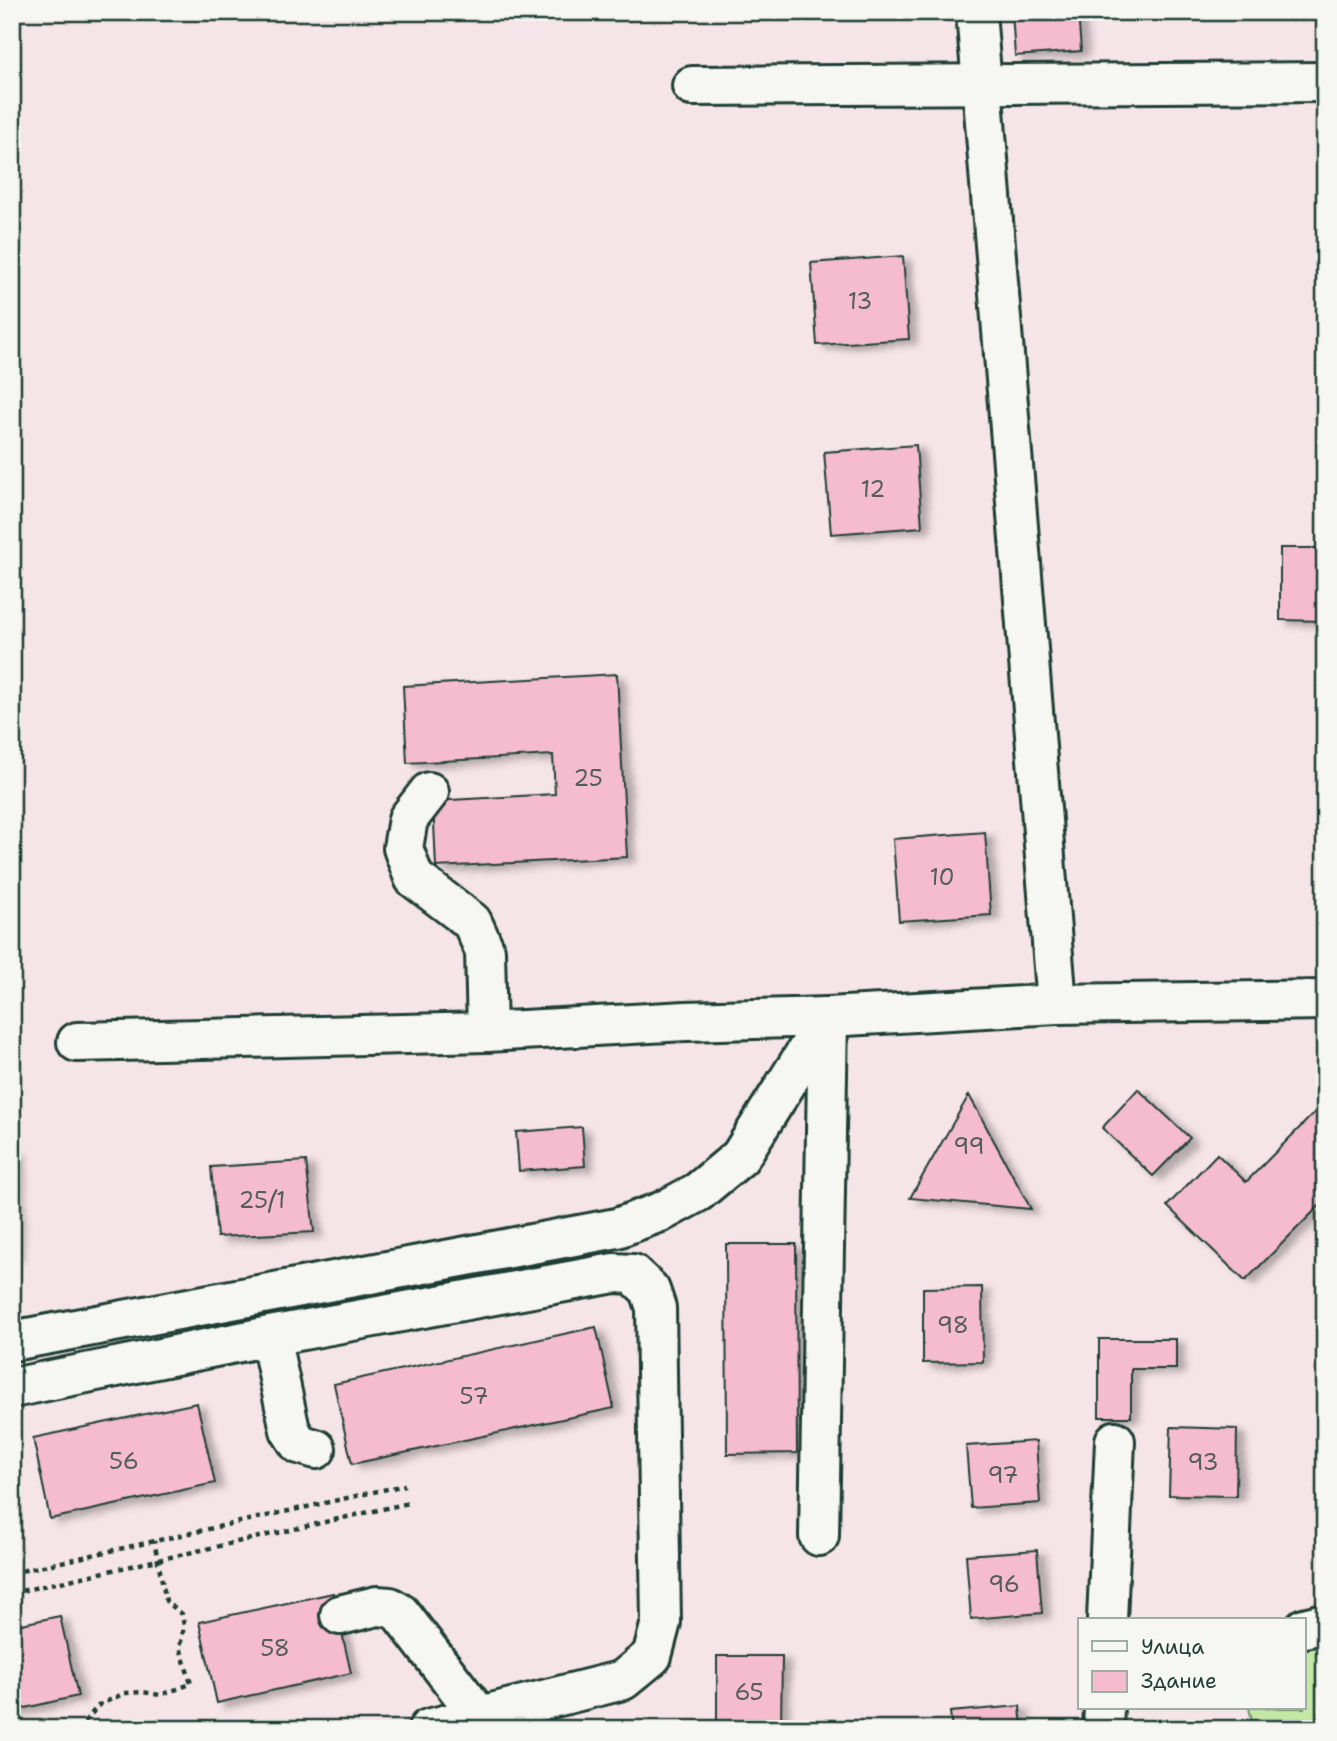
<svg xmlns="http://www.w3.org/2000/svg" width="1337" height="1741" viewBox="0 0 1337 1741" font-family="'Shantell Sans',sans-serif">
<defs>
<filter id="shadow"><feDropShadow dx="8" dy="4.5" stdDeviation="3.5" flood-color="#0004"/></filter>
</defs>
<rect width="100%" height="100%" fill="#f6e5e8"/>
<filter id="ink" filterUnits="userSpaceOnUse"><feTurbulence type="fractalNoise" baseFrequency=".0143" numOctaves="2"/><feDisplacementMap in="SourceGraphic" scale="14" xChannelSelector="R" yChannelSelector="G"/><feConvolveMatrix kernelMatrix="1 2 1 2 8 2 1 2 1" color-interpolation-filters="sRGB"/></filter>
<g filter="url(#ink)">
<path fill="#c2e8a3" stroke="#70926c" stroke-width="2" d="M1325,1633V1716L1267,1729H1254L1249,1708H1304V1638Z"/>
<g fill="#f5bccf" stroke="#1f3d34" stroke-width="2" filter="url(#shadow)">
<path d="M1012,12H1078L1081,51L1015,56Z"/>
<path d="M903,256L909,339L817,345L811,263Z"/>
<path d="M916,445L922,527L831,534L824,452Z"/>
<path d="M1280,548H1325V621L1280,620Z"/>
<path d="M617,674L627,857L436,867L433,801L555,794L553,755L407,763L403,686Z"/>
<path d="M985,832L991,915L899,921L893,839Z"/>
<path d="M1138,1089L1190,1138L1153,1176L1102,1128Z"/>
<path d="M969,1095L1031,1209L910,1198Z"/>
<path d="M1325,1102V1200L1245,1281L1167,1206L1217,1154L1246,1182Z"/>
<path d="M582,1127L585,1166L519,1171L516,1132Z"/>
<path d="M12,1151H17L15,1256H12Z"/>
<path d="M306,1161L314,1232L217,1237L211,1167Z"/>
<path d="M726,1244H796L797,1453L727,1454Z"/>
<path d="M982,1287L983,1362L923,1363V1288Z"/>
<path d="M596,1327L614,1408L352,1464L334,1384Z"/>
<path d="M1099,1339H1176V1369H1131V1417H1099Z"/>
<path d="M197,1403L215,1483L50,1519L33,1438Z"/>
<path d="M1171,1427L1237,1429L1236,1496L1169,1495Z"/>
<path d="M1036,1441L1040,1503L971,1508L966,1446Z"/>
<path d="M1037,1550L1042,1613L971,1619L966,1555Z"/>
<path d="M333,1593L351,1673L217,1703L199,1622Z"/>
<path d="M60,1616L78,1696L12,1711V1626Z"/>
<path d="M717,1656H782L781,1729H717Z"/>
<path d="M1020,1706L1022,1729H952L950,1712Z"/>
</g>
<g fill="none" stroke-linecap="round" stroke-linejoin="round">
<g stroke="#1f3d34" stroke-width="44">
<g id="minor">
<path d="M976,12L1057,1004"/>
<path d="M692,86L1325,82"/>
<path d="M429,792L408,819L403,848L414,878L472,922L485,951L487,1032L686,1021L828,1017L819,1536"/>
<path d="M77,1042L487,1032"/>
<path d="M270,1336L290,1430L299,1444L316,1449"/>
<path d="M12,1341L617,1228L663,1211L698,1192L740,1157L828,1017L1057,1004L1325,1000"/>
<path d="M12,1388L270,1336L614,1273L633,1274L650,1290L656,1308L661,1622L652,1656L623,1680L428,1729"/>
<path d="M340,1615L377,1606L390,1607L400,1613L480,1717"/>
<path d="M1107,1620L1115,1441"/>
<path d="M1304,1628L1325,1623"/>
<path d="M1103,1729L1104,1708"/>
</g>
</g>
<g stroke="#1f3d34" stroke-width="4.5" stroke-dasharray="5 5" stroke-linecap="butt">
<path d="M12,1573L405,1485"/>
<path d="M12,1593L409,1503"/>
<path d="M78,1729L99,1705L125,1693L143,1692L160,1695L191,1684L180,1647L184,1626L182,1614L166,1601L154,1541"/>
</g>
<use href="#minor" stroke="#f6f6f2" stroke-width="38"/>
</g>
</g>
<g text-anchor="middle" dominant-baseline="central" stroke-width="6" stroke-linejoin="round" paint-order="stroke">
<g font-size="23" fill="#545d5b">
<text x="860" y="301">13</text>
<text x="873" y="489">12</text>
<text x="588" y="778">25</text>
<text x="942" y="877">10</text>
<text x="969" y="1146">99</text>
<text x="262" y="1200">25/1</text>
<text x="953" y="1325">98</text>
<text x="474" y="1396">57</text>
<text x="124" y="1461">56</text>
<text x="1203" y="1462">93</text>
<text x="1003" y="1475">97</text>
<text x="1004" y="1584">96</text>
<text x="275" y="1648">58</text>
<text x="749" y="1692">65</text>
</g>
</g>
<rect width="1337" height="1741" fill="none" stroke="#f6f6f2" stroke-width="42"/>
<rect x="21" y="21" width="1295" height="1699" fill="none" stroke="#1f3d34" stroke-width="2.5" filter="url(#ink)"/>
<rect x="1078" y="1618" width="228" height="91" fill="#f6f6f2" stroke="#a0aca6" stroke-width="2"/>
<rect x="1092" y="1641" width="35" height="10" fill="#f6f6f2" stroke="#a0aca6" stroke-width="2"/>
<text x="1141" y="1654" font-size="21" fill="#1f3d34">Улица</text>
<rect x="1092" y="1671" width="35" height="21" fill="#f5bccf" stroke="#a0aca6" stroke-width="2"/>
<text x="1141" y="1688" font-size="21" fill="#1f3d34">Здание</text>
</svg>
